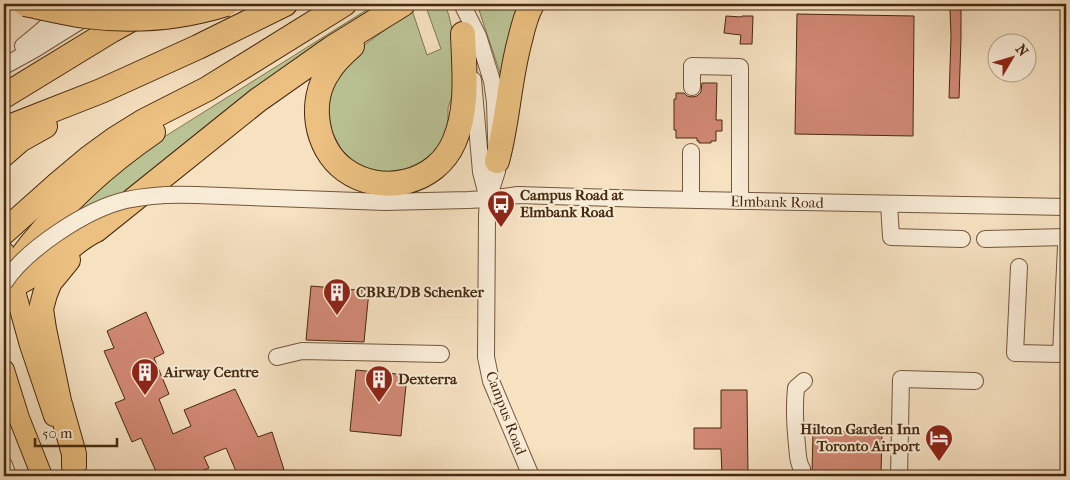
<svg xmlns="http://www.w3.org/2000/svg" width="1070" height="480" viewBox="0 0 1070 480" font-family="'IM FELL French Canon',serif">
<rect width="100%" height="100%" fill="#f6e1c1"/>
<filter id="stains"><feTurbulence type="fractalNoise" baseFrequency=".004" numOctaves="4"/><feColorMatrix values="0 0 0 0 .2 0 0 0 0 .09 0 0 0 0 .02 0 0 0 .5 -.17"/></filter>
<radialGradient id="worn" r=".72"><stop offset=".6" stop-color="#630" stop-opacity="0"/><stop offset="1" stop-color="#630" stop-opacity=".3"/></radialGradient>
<g fill="#bac395" stroke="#807652">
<path d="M376,4H386L128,193L72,215L100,184L145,149Z"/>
<path d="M425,4H445L449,16L454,37L455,87L448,108V126L439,147L426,160L409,169L390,173L372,170L354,162L341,149L332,132L328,113L330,95L342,69L363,46L412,10L427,55L441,49Z"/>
<path d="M477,4H522L502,79Z"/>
</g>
<g fill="#d28975" stroke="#46290f">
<path d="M950,9L961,10V39L959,98H949L951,37Z"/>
<path d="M797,14L914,16L913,136L795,134Z"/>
<path d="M726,16L741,17L742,16H753L752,44H740L741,35L724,33Z"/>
<path d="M702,83H717L716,120H722V131H716V141H711V143H699V141H697V138H676V130H674V99H676V93H684L687,96L692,97L697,96L701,92Z"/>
<path d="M311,286L369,291L364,342L306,340Z"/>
<path d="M146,312L164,353L154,358L169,394L159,399L173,434L191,426L184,410L235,389L258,437L272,432L286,476H238L226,448L204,457L209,468L191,476H158L141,438L132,442L115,403L125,399L104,351L114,348L107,331Z"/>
<path d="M356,370L407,375L401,436L350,431Z"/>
<path d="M721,390H747L748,476H722L721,449H694V428H721Z"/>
<path d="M813,431L882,433L881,474L856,473V476H838V473H812Z"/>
</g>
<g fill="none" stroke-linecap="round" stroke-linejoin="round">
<g stroke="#72573c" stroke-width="18">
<g id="minor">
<path d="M462,4L478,36L492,81L495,102L497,171L488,199L487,216L486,357L491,381L531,476"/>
<path d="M23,46C37,35 57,20 62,4"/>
<path d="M4,66L35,49L107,4"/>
<path d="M473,80L481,172L488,199"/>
<path d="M692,87V66L740,67V201"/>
<path d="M196,195L385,202L468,200L488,199L518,195L646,199L1066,207"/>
<path d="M691,199V152"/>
<path d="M889,204L891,237L962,239"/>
<path d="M985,239L1066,237"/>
<path d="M1019,267L1015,353L1061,354L1066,246"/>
<path d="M277,357L302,351L441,354"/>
<path d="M4,465L8,476"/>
<path d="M802,469C797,461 798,453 797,445C795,426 794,407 796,388L804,381"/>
<path d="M899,476L901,379L975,381"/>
</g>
</g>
<g stroke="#46290f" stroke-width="22">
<g id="major">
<path d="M4,252L30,345L54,416"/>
<path d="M4,370L19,418L42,476"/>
</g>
</g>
<g stroke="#46290f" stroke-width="26">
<g id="highway">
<path d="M352,46C344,53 335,61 329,71C308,101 315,148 345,170C381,196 436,184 454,142C469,108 464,69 463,34"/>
<path d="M4,96L112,30L159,4"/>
<path d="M4,129L101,91L198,47L285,4"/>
<path d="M4,154L20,140L45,126"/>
<path d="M497,161C508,121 509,80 520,40C523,27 526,15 532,4"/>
<path d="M4,232L58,184L89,158L115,139L144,121L207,89L344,4"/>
<path d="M68,260L50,282L45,294L41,309L44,329L59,401L74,454V466"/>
<path d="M16,264C55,211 99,169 153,132"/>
<path d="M4,289C25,281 43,269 61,255C73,245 81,237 96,230L258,100L332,48L403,4"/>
</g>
</g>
<use href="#minor" stroke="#f9ecd7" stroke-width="16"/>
<use href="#major" stroke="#ebc080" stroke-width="20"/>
<use href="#highway" stroke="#ebc080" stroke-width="24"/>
<g stroke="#72573c" stroke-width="18" stroke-linecap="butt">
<path id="minor-bridge" d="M4,283C26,249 87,209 126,200C149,195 173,194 196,195"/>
</g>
<g stroke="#46290f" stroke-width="26" stroke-linecap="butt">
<path id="highway-bridge" d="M25,4C45,8 65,13 86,16C133,22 181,18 226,4"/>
</g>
<use href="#minor-bridge" stroke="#f9ecd7" stroke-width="16"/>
<use href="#highway-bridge" stroke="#ebc080" stroke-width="24"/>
</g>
<defs>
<g id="bus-pin" transform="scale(1.4375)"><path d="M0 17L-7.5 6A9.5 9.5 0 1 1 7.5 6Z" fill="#8f2418" stroke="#f9ecd7"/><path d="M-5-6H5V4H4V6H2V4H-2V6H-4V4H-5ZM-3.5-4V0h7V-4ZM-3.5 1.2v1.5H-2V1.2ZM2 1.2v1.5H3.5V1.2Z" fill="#fff"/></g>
<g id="building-pin" transform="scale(1.4375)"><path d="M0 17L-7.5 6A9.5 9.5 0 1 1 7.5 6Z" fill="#8f2418" stroke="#f9ecd7"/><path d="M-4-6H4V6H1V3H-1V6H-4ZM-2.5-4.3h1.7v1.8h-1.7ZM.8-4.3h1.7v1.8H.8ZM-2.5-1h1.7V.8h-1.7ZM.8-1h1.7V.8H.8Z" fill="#fff"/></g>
<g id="hotel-pin" transform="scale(1.4375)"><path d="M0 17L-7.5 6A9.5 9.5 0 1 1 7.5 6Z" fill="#8f2418" stroke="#f9ecd7"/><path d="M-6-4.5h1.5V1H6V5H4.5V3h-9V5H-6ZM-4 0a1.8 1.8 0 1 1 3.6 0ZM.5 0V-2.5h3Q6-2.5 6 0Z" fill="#fff"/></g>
</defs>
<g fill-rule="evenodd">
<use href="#bus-pin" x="501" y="204"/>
<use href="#building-pin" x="337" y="292"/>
<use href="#building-pin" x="145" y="372"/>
<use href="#building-pin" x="379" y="379"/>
<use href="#hotel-pin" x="939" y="438"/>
</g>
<g text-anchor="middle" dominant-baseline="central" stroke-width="4" stroke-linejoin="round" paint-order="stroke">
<g font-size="15" font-weight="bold" fill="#46290f" stroke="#f9ecd7" text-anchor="start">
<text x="520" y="195">Campus Road at<tspan x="520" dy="17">Elmbank Road</tspan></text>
<text x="356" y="292">CBRE/DB Schenker</text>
<text x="164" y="372">Airway Centre</text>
<text x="398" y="379">Dexterra</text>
<text x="920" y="429" text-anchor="end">Hilton Garden Inn<tspan x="920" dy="17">Toronto Airport</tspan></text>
</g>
<g font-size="15" fill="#46290f" stroke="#f9ecd7">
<text transform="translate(777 202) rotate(1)">Elmbank Road</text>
<text transform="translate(506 413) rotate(69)">Campus Road</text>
</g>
</g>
<rect width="1070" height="480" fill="none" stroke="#f6e1c1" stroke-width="20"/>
<rect x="5" y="5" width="1060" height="470" fill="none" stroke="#46290f" stroke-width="2.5"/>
<rect x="10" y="10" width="1050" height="460" fill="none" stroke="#46290f"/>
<g transform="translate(1012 58) rotate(52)"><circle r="24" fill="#f9ecd7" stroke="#b19e87"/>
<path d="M0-4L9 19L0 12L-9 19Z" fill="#8f2418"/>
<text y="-8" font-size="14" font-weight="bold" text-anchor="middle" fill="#46290f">N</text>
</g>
<path d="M35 438v8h82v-8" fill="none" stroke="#46290f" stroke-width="2.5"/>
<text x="42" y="438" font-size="15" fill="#46290f" stroke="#f9ecd7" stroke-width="4" paint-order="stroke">50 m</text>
<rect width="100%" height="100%" filter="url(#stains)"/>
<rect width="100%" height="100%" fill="url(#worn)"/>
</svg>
